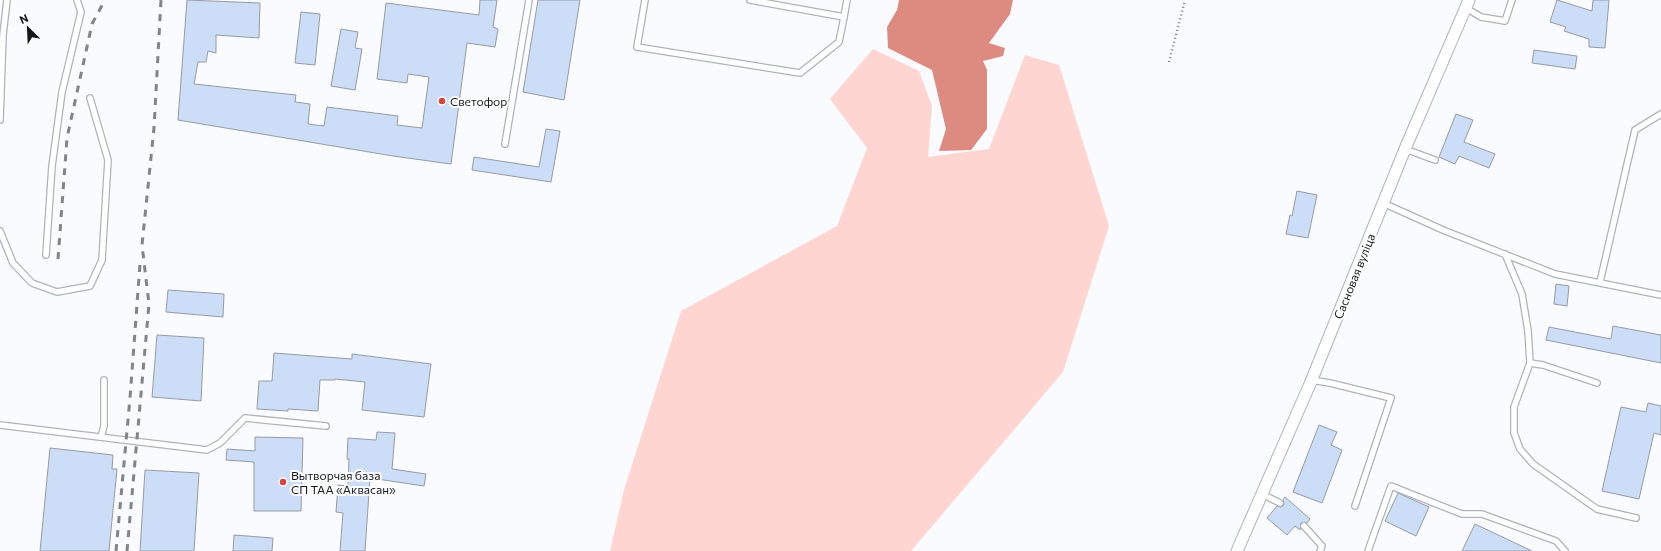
<svg xmlns="http://www.w3.org/2000/svg" width="1661" height="551" viewBox="0 0 1661 551" font-family="Commissioner,sans-serif">
<rect width="100%" height="100%" fill="#f9fbfe"/>
<path fill="#fed5d0" d="M873,49L919,71L932,106L928,157L989,149L1025,55L1059,65L1109,226L1063,372L911,551H610L624,490L681,311L837,226L867,148L830,99Z"/>
<path fill="#dd8a80" d="M899,0H1013L1010,14L989,43L1005,48L1003,56L983,61L987,70V129L971,150L939,151L946,129L932,70L888,48L887,27L897,10Z"/>
<g fill="#cbddf7" stroke="#979ba2">
<path d="M187,0L260,3L259,38L216,35V53L208,51L206,62H198L194,84L296,95L295,102L310,104L308,124L324,126L327,107L398,116L397,125L422,128L429,77L408,74L407,83L377,79L386,3L479,15L480,0H497L493,27L498,29L495,47L467,43L451,164L393,156L178,120Z"/>
<path d="M538,0H580L564,100L523,92Z"/>
<path d="M1557,0L1592,11L1593,0H1609L1605,48L1589,47V39L1564,31L1566,27L1550,22Z"/>
<path d="M301,12L320,14L315,65L295,63Z"/>
<path d="M341,29L358,32L355,48L362,49L355,90L331,86Z"/>
<path d="M1534,50L1577,56L1575,69L1532,63Z"/>
<path d="M1456,114L1473,120L1464,142L1495,154L1489,168L1459,156L1455,164L1439,157Z"/>
<path d="M546,129L560,131L551,182L472,170L474,157L539,167Z"/>
<path d="M1297,191L1317,195L1308,238L1286,234L1290,215L1292,216Z"/>
<path d="M1556,284L1569,286L1567,306L1554,304Z"/>
<path d="M168,290L224,294L223,317L166,312Z"/>
<path d="M1613,326L1661,335V363L1546,340L1549,327L1611,339Z"/>
<path d="M157,335L204,338L201,401L152,397Z"/>
<path d="M274,353L352,359V354L431,364L424,417L362,410L365,382L335,379V380H320L318,411L288,409V411L257,409L259,381H272Z"/>
<path d="M1648,403L1661,406V435L1654,433L1639,499L1602,491L1621,407L1646,412Z"/>
<path d="M1319,425L1337,432L1331,445L1342,450L1322,503L1293,492Z"/>
<path d="M377,432L395,433L392,469L426,474L424,486L370,478L365,551H340L343,513L336,512L338,485L348,486L349,459H347L348,438L376,440Z"/>
<path d="M255,437L303,438L301,511H254V462L226,460L227,449L255,451Z"/>
<path d="M50,448L113,455L112,469H117L109,551H40Z"/>
<path d="M145,470L199,473L194,551H140Z"/>
<path d="M1398,493L1429,507L1416,536L1385,521Z"/>
<path d="M1285,497L1310,519L1307,523H1301L1300,530L1295,526L1287,535L1267,518L1277,506L1281,507L1284,505L1283,500Z"/>
<path d="M1475,524L1532,551H1462Z"/>
<path d="M234,535L273,538L272,551H233Z"/>
</g>
<g fill="none" stroke-linecap="round" stroke-linejoin="round">
<g stroke="#afb4ba" stroke-width="8">
<g id="lane">
<path d="M645,0L637,47L800,73L839,42L844,17L750,0"/>
<path d="M1466,8L1481,17L1505,21L1512,0"/>
<path d="M844,17L847,0"/>
<path d="M0,120L3,35L7,0"/>
<path d="M505,144L529,0"/>
<path d="M1405,149L1435,160"/>
<path d="M1383,203L1443,230L1555,274L1661,295"/>
<path d="M0,231L13,263L32,283L57,292L90,286L102,260L108,160L90,98"/>
<path d="M1505,254L1522,294L1528,331L1530,363L1543,365L1597,383"/>
<path d="M46,255L52,166L62,92L81,12L77,0"/>
<path d="M1600,282L1635,130L1661,114"/>
<path d="M1530,363L1514,407V433L1520,449L1533,464L1597,509L1636,518"/>
<path d="M1311,380L1330,383L1391,398L1355,506"/>
<path d="M0,425L207,450L220,443L245,418L326,426"/>
<path d="M101,437L104,426V380"/>
<path d="M1262,494L1280,503"/>
<path d="M1304,526L1322,546L1320,551"/>
<path d="M1368,551L1391,486L1462,514H1482L1556,541L1565,551"/>
</g>
</g>
<g stroke="#afb4ba" stroke-width="13">
<path id="street" d="M1237,551L1310,384L1405,149L1469,0"/>
</g>
<path stroke="#7f8184" stroke-width="2.5" stroke-dasharray="1 3" stroke-linecap="butt" d="M1169,62L1185,0"/>
<use href="#lane" stroke="#fff" stroke-width="5.5"/>
<use href="#street" stroke="#fff" stroke-width="11"/>
<g stroke="#828487" stroke-width="3" stroke-dasharray="7 7" stroke-linecap="butt">
<path d="M58,259L67,138L92,24L105,0"/>
<path d="M116,551L130,398L140,264"/>
<path d="M127,551L149,304L142,245L154,128L161,0"/>
</g>
</g>
<g fill="#d4453e" stroke="#fff" stroke-width="1.5">
<circle cx="442" cy="101" r="4"/>
<circle cx="283" cy="482" r="4"/>
</g>
<g text-anchor="middle" dominant-baseline="central" stroke-width="4" stroke-linejoin="round" paint-order="stroke">
<g font-size="12" fill="#16181b" stroke="#fff" text-anchor="start">
<text x="450" y="101">Светофор</text>
<text x="291" y="475">Вытворчая база<tspan x="291" dy="14">СП ТАА «Аквасан»</tspan></text>
</g>
<g font-size="12" fill="#16181b" stroke="#fff">
<text transform="translate(1354 276) rotate(-68)">Сасновая вуліца</text>
</g>
</g>
<g transform="translate(28 28) rotate(336)" stroke="#ffffff" stroke-width="3" paint-order="stroke">
<path d="M0-3L7 15L0 10L-7 15Z" fill="#16181b"/>
<text y="-6" font-size="11" font-weight="bold" text-anchor="middle" fill="#16181b">N</text>
</g>
</svg>
